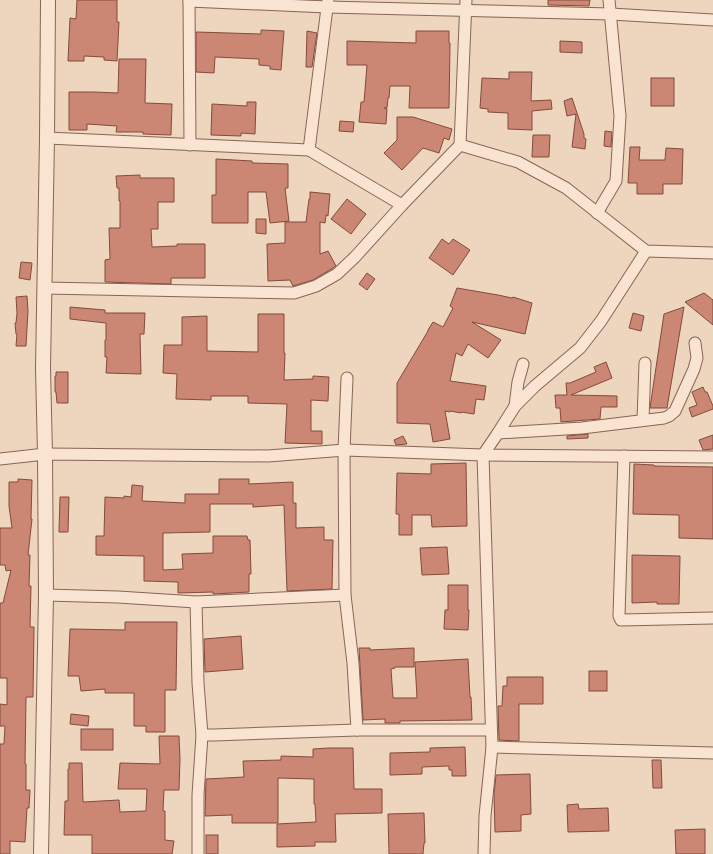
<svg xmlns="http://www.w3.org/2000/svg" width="713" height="854" viewBox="0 0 713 854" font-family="'Noto Serif',serif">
<rect width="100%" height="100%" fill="#edd5be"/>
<g fill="#cb8674" stroke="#844b3d">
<path d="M77,0H117V22H119L117,61L104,60V57L84,56V61H68L70,18L76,19Z"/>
<path d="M548,0H590L589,6L548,5Z"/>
<path d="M261,30L284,31L281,70L270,69V66L259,65V59L215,57L214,73L196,72V32L261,34Z"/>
<path d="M307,31L317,33L312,67H306Z"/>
<path d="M416,31H449V43H450L449,108H409L410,86H390L389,98H388L387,108H384L387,109L386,124L359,122L361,102H364L367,65H347V41L416,43Z"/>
<path d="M560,41L582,42V53L560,52Z"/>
<path d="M119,59H146L145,103L172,104L171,135L143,134V132H116L117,126L87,124V130H69V92H94L118,93Z"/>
<path d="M509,72H532L531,101L551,100L552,109L532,111V130L508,129V113L488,112V109L480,108L482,78L509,79Z"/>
<rect x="651" y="78" width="23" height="28"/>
<path d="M572,98L584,134V138L586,139L585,149L572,147L576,114L567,116L564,101Z"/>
<path d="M247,102H256L255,134L241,133V136L211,135L212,104L247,106Z"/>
<path d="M397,117H413L452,129L449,140L444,138L439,153L423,148L402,170L384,153L397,140Z"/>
<path d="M340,121L354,122L353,132L339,131Z"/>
<path d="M605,131L612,132L611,147L604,146Z"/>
<path d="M533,135H550L549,157H532Z"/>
<path d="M630,147H640L639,160H665L666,148L683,149L682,184H663V194H637V183H628Z"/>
<path d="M216,159L252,161V163L288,164V188H285L289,221L270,223L266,192H248V223H212V195H216Z"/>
<path d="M140,175V178H174V202H158V229H151L152,247L177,246V244H205V278H171V284L105,282V260L110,259L109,228H120V201H119V188H117L116,176Z"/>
<path d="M310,192L330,194L328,216L326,215L325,223L320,222V254L328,251L336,266L333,268L313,280L293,286L290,280L268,281L267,244L285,243V222H306L309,199H310Z"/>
<path d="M347,199L366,214L351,234L331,219Z"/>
<path d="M256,219H266V234L256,233Z"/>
<path d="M442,239L449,244L453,239L470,250L453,275L429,258Z"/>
<path d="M21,262L32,263L30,280L19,278Z"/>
<path d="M367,273L375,279L367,290L359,284Z"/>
<path d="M457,288L498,295L512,298L513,297L532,303L525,334L472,322L501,340L488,358L468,344L462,356L456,353L450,381L486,386L484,400L476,399L474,414L461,412V413L450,411V412L445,411L450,439L433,442L430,424L397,423V383L428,331V330L433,322L443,327L453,308L450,306Z"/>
<path d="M704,293L713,300V325L685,302Z"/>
<path d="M27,296L28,311L26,346H16L17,334H16L15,323H16L17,313L16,297Z"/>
<path d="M70,307L105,310V313H145L144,334H140L141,374L106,373L107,357H105V340H106V323L70,319Z"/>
<path d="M684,307L667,408H650L651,401L664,314Z"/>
<path d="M633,313L644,316L641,331L629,328Z"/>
<path d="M258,314H284V353H285L284,380L313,379V376L329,377L328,401L311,400V431H322V444L285,443L287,404L248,403V396H211V400L176,399L177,374L163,373L164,345H182V317L207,316V351L258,352Z"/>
<path d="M606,362L612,378L571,395L617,396V407H601L600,419L561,422L560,408H556L555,395H567L566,383H570L596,372L594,367Z"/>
<path d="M56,372H68V403H57L56,392H55V376H56Z"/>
<path d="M703,387L705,392H707L713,406V409L692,417L689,408L697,405L692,392Z"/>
<path d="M588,434V438L567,439V436Z"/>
<path d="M713,435V449L703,450L699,440Z"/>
<path d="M403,436L407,444L396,445L394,440Z"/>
<path d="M466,463L467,526L432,527L431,515H412V535H399V514H396L397,473L431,474V464Z"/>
<path d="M634,464L654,465V466L713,467V539L679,538V515L633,514Z"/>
<path d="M18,479L32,480L31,519H32L28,555H30L29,586H31L30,627H34L33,697H26L25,764H26V790H30L29,808H27L25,842L10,841V854H0V744H4L5,726H0V704L7,705V678H0V603H3L11,570L6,571L5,565H0V528H12L9,506V482H18Z"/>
<path d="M219,479H249V484L293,482V503H296V528L324,527V540H333L332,589L287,591L284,505L253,507V504H210V532L163,533V570L183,569L182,554L213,553V536H247L248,540H250L251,574H249V592L213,594V592L178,593V582L144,581V556L96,555V536H104L105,497L124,498V496L131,497L132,485L143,486L142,501L185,503V494H219Z"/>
<path d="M60,497H69L68,532H59Z"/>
<path d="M447,547L449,574L422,575L420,548Z"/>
<path d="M632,555L680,556L679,604H657V602L632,603Z"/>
<path d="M448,585H468V610H469L468,630L444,629L445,610H448Z"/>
<path d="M125,622H177L176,690H165V732H146V726H134V693H105V689L81,691L79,676H68L70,629L125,630Z"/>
<path d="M241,636L243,669L205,672L204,639Z"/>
<path d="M359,648H370V650L414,648V667H395V668L391,669L393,698H417L415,662L468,659L470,697H471L472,720L400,721V723H385V719L363,720Z"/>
<rect x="589" y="671" width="18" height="20"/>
<path d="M507,677H543V704H519V741L499,740L498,706H502L503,686H507Z"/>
<path d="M71,714L89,716L88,726L70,724Z"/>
<rect x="81" y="729" width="32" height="21"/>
<path d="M159,736H179L180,759L179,790H164L163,811H165V840L174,841L172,854H92V835H64L65,801H68V769H69V763H82L83,802L119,800L120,812L146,811L147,789H118L120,763L160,764Z"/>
<path d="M465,747L466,776H452V770H449V766L422,767V774L390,775V753L430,752V748Z"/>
<path d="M328,748H353L354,789H382V813L335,814L336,842H315V846L277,847V824L316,822L315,804H314V779L278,778V823H232V815L205,816L206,779L244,777L243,761L281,760V756L313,757V749Z"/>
<path d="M652,760H661L662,788H653Z"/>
<path d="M530,774L531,814L521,815V831L495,832L494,794L496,775Z"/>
<path d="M578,804L579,809L608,808L609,831L568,832L567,805Z"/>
<path d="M424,813L425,843H424L423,854H389L388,814Z"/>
<path d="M705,829V854H676L675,830Z"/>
<rect x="206" y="835" width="12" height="19"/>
</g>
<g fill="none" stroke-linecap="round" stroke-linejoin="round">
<g stroke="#856657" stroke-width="13">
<g id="minor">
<path d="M189,0L190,145"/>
<path d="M189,1L327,7L611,14L713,20"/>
<path d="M47,138L309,150L402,205"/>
<path d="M460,145L466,0"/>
<path d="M309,150L328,0"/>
<path d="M597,213L616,181L620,116L609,0"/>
<path d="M45,288L294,293L316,286L337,274L355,257L402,205L460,145L518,162L566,188L646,251L713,253"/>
<path d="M347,378L344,450L345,595L353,663L357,730"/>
<path d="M515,406L518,382L523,364"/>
<path d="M643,420L645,363"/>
<path d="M498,433L582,428L664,418L669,416L675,411L694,369L697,358L695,343"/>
<path d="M624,456L619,616L621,620L713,618"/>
<path d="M0,459L45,454L268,456L345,450L483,455L713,457"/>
<path d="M46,595L118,597L196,602L345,595"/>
<path d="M196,602L198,683L202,735L198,795V854"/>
<path d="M202,735H214L357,730H491"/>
<path d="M492,747L713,753"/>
<path d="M484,854L485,816L492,747L483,455L498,433L515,406L535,386L580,348L601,321L646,251"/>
</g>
</g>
<g stroke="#856657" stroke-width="16">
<path id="tertiary" d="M41,854L46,595L45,454L43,368L47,138L48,0"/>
</g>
<use href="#minor" stroke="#f8e4d1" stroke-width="11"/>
<use href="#tertiary" stroke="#f8e4d1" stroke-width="14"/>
</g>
</svg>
